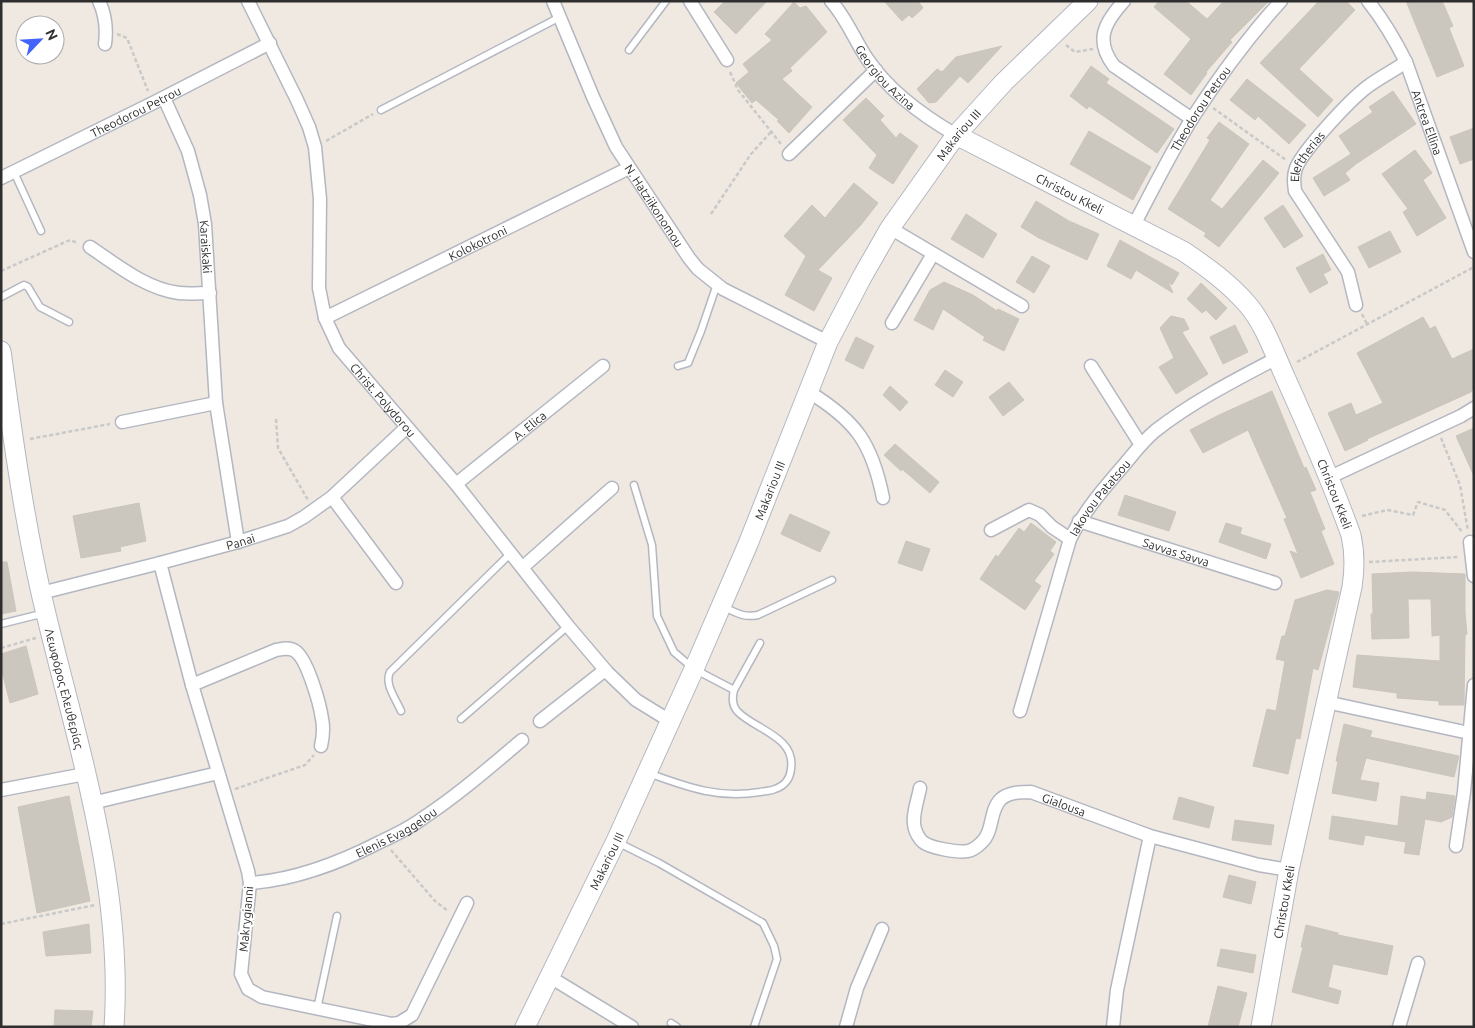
<svg xmlns="http://www.w3.org/2000/svg" width="1475" height="1028" viewBox="0 0 1475 1028" font-family="Ubuntu,sans-serif">
<rect width="100%" height="100%" fill="#efe9e1"/>
<g fill="#cbc7bf" stroke="#cbc5ba">
<path d="M725,1H767L736,34L714,12Z"/>
<path d="M884,1H918L923,8L912,18L909,15L902,21Z"/>
<path d="M1159,1H1186L1207,19L1224,1H1269L1230,40L1232,42L1206,72L1207,73L1191,95L1164,74L1191,39L1154,7Z"/>
<path d="M1319,1H1346L1355,10L1299,69L1333,100L1318,117L1260,63Z"/>
<path d="M1406,1H1442L1453,26L1449,28L1464,66L1437,77Z"/>
<path d="M794,2L800,8L806,6L827,32L790,68L792,71L782,79L812,107L789,133L777,121L779,120L756,100L752,103L736,83L749,72L743,64L772,40L765,34Z"/>
<path d="M1002,46L968,83L960,76L936,102L929,103L917,89L937,69L942,72L956,57Z"/>
<path d="M1091,66L1109,79L1106,83L1174,129L1157,153L1089,106L1087,109L1070,96Z"/>
<path d="M1247,79L1306,125L1289,144L1258,116L1255,120L1230,100Z"/>
<path d="M1393,91L1416,124L1356,164L1345,173L1350,180L1324,196L1313,178L1351,154L1339,136L1373,112L1369,107Z"/>
<path d="M866,98L884,116L880,120L896,138L900,133L918,146L893,184L869,168L877,155L843,120Z"/>
<path d="M1219,122L1249,144L1210,200L1222,209L1263,160L1279,173L1219,247L1204,236L1206,233L1168,209L1210,140L1207,138Z"/>
<path d="M1474,128V159L1460,164L1450,137Z"/>
<path d="M1089,131L1151,167L1133,200L1070,164Z"/>
<path d="M1415,150L1432,173L1423,180L1446,218L1417,236L1403,212L1408,209L1382,174Z"/>
<path d="M854,183L878,203L860,226L818,270L832,278L814,311L785,295L806,256L784,236L812,205L825,218Z"/>
<path d="M1036,201L1069,221L1099,234L1087,260L1039,238L1021,227Z"/>
<path d="M1283,205L1303,236L1284,248L1264,218Z"/>
<path d="M966,214L997,234L983,258L951,239Z"/>
<path d="M1390,231L1401,252L1369,268L1358,247Z"/>
<path d="M1120,240L1179,273L1172,285L1168,281L1173,293L1136,270L1131,279L1107,266Z"/>
<path d="M1323,254L1331,270L1323,274L1328,283L1310,293L1296,268Z"/>
<path d="M1032,256L1050,266L1034,293L1016,282Z"/>
<path d="M944,282L973,295L997,311L998,309L1019,319L1004,351L983,340L985,337L943,309L933,330L914,320L930,290Z"/>
<path d="M1201,283L1227,308L1216,320L1206,310L1202,313L1187,299Z"/>
<path d="M1171,316L1184,319L1189,329L1182,332L1208,374L1176,394L1159,367L1174,358L1160,328Z"/>
<path d="M1423,317L1430,329L1435,326L1452,359L1474,349V387L1471,392L1367,439L1368,440L1345,451L1328,413L1351,403L1356,415L1383,403L1357,353Z"/>
<path d="M1235,325L1248,352L1223,364L1210,337Z"/>
<path d="M856,337L874,346L863,369L845,360Z"/>
<path d="M945,370L963,382L953,397L935,385Z"/>
<path d="M1009,382L1024,400L1003,416L989,397Z"/>
<path d="M890,386L908,402L900,411L883,395Z"/>
<path d="M1272,391L1304,468L1306,467L1316,490L1310,492L1325,529L1321,531L1334,564L1301,578L1290,551L1298,554L1284,519L1287,518L1248,430L1203,453L1190,430L1219,415Z"/>
<path d="M1474,428V476L1456,436Z"/>
<path d="M895,444L939,482L930,493L902,469L901,471L884,455Z"/>
<path d="M1125,495L1176,512L1169,531L1118,515Z"/>
<path d="M139,503L146,541L120,547L121,551L81,558L73,516Z"/>
<path d="M790,514L830,532L820,552L781,534Z"/>
<path d="M1031,523L1056,542L1050,551L1054,554L1034,581L1041,586L1025,610L980,579L996,555L998,557L1019,528L1024,532Z"/>
<path d="M1226,523L1242,528L1240,534L1271,544L1266,559L1219,542Z"/>
<path d="M906,541L930,549L922,571L898,563Z"/>
<path d="M1,562H7L16,611L1,614Z"/>
<path d="M1412,572L1465,574V613L1467,634L1465,635L1464,705H1439V701L1397,698V693L1353,687L1357,655L1440,661V635L1432,636L1431,599H1408L1409,638L1372,639L1371,614H1373L1372,574Z"/>
<path d="M1327,590L1339,592L1318,670L1313,668L1300,739L1296,738L1288,774L1253,766L1267,709L1276,711L1285,661L1276,659L1282,636H1285L1295,600Z"/>
<path d="M26,646L38,694L10,703L1,667V654Z"/>
<path d="M1344,724L1372,731L1370,737L1459,756L1454,777L1366,758L1360,780L1379,783L1376,801L1332,793L1338,761H1336Z"/>
<path d="M1427,792L1455,796L1452,817L1441,822L1425,819L1419,855L1404,853L1406,842L1365,835L1363,845L1329,839L1332,816L1398,826L1401,796L1426,800Z"/>
<path d="M69,796L90,901L37,913L18,807Z"/>
<path d="M1179,797L1214,807L1209,828L1173,819Z"/>
<path d="M1235,820L1274,825L1271,845L1232,840Z"/>
<path d="M1229,875L1256,882L1251,904L1223,897Z"/>
<path d="M89,924L91,953L46,956L43,932Z"/>
<path d="M1306,925L1338,933V935L1393,946L1387,975L1333,964L1328,987L1341,991L1338,1004L1292,992L1303,947H1301Z"/>
<path d="M1221,949L1256,955L1253,973L1217,966Z"/>
<path d="M1218,986L1247,993L1238,1027H1208Z"/>
<path d="M55,1010L93,1011L91,1027H54Z"/>
</g>
<g fill="none" stroke-linecap="round" stroke-linejoin="round">
<g stroke="#b4b7c1" stroke-width="9">
<g id="lane">
<path d="M629,50L666,1"/>
<path d="M381,110L560,17"/>
<path d="M14,172L41,231"/>
<path d="M1,297L24,285L28,287L40,307L69,322"/>
<path d="M678,366L688,363L701,331L717,284"/>
<path d="M634,485L652,545L657,616L674,652L694,669L734,690"/>
<path d="M724,607C737,613 744,618 758,615L832,580"/>
<path d="M1,624L45,613"/>
<path d="M401,711C396,699 384,684 390,672L511,553"/>
<path d="M461,719L568,626"/>
<path d="M648,773C687,787 718,799 760,792C765,791 771,791 775,789C784,786 790,779 791,769C796,737 756,730 738,712C732,706 732,698 734,690L760,643"/>
<path d="M617,842L659,863L763,923L774,946L777,959L754,1027"/>
<path d="M317,1009L337,916"/>
<path d="M671,1023L677,1027"/>
</g>
</g>
<g stroke="#b4b7c1" stroke-width="15">
<g id="street">
<path d="M99,1C106,16 107,29 105,44"/>
<path id="s1" d="M248,1L297,100L309,127L315,147L320,199L319,288L325,318L339,348L456,484L568,626L607,672L636,700L670,721"/>
<path id="s2" d="M553,1L593,97L616,147L689,258L698,269L723,289L828,342"/>
<path d="M690,1L727,60"/>
<path id="s3" d="M831,1C847,19 855,41 868,60C889,91 925,117 956,135"/>
<path d="M1124,1C1105,22 1094,40 1114,66L1192,119"/>
<path id="s4" d="M1368,1C1384,21 1395,40 1406,62L1474,252"/>
<path id="s5" d="M164,98L188,151L200,195L205,224L216,403L238,542"/>
<path d="M789,154L876,70"/>
<path id="s6" d="M1,178L153,103L270,43"/>
<path id="s7" d="M1134,225C1153,189 1171,152 1193,117C1219,77 1248,37 1281,1"/>
<path d="M890,228L1022,306"/>
<path d="M90,247C117,265 146,289 179,293C189,294 200,293 210,293"/>
<path id="s8" d="M1356,305L1348,272L1295,191C1294,183 1293,176 1296,168C1304,149 1350,100 1367,87C1379,78 1393,71 1406,62"/>
<path id="s9" d="M325,318L629,168"/>
<path d="M892,323L933,254"/>
<path d="M1091,366L1141,445"/>
<path d="M809,392C856,421 872,443 883,498"/>
<path d="M122,422L216,403"/>
<path d="M1328,478L1461,416L1474,408"/>
<path id="s10" d="M456,484L603,366"/>
<path d="M332,497L396,583"/>
<path id="s11" d="M1079,521L1275,583"/>
<path d="M991,530L1029,510L1040,515L1052,527L1070,539"/>
<path d="M1470,542L1474,576"/>
<path d="M160,563L192,685L248,871L250,883L241,974L248,989L262,997L392,1024L399,1023L412,1015L467,903"/>
<path d="M523,567L612,488"/>
<path id="s12" d="M41,593L160,563L238,542L288,526L304,517L332,497L407,427"/>
<path d="M192,685L276,650C282,649 289,647 295,651C307,658 320,704 322,719C324,728 323,737 321,746"/>
<path d="M1326,702L1469,733"/>
<path id="s13" d="M1020,711L1070,539C1084,511 1104,488 1124,465C1134,453 1143,441 1155,431C1192,402 1235,380 1277,358"/>
<path d="M540,721L605,670"/>
<path id="s14" d="M920,788C918,800 911,817 915,829C916,833 920,840 923,842C930,848 959,853 968,851C973,850 977,847 981,843C994,832 989,810 1001,799C1009,792 1021,792 1031,792L1150,836L1259,865L1289,870"/>
<path d="M1,790L85,774"/>
<path d="M92,803L218,773"/>
<path d="M1456,846L1464,792L1474,685"/>
<path id="s15" d="M250,883C296,880 339,863 380,842C395,835 410,828 423,818C458,795 490,767 522,740"/>
<path d="M550,977L632,1027"/>
<path d="M846,1027L857,988L882,929"/>
<path d="M1113,1027L1117,990L1150,836"/>
<path d="M1399,1027L1418,963"/>
</g>
</g>
<g stroke="#b4b7c1" stroke-width="21">
<g id="secondary">
<path id="s16" d="M956,135L1183,251C1207,267 1229,283 1248,305C1265,325 1275,355 1286,379C1309,430 1332,482 1351,535C1355,553 1355,568 1352,587L1289,870L1261,1027"/>
<path id="s17" d="M1,351C12,432 23,513 41,593C74,735 124,879 114,1027"/>
<path id="s18" d="M525,1027L616,841L694,669L748,544L828,342L862,277L890,228L956,135L1004,82L1088,1"/>
</g>
</g>
<g stroke="#c9c9c9" stroke-width="2.5" stroke-dasharray="4 2.5" stroke-linecap="butt">
<path d="M117,34L127,38L148,91"/>
<path d="M1066,45L1075,52L1093,49"/>
<path d="M730,72L738,90L781,144"/>
<path d="M1213,108L1286,160"/>
<path d="M326,141L373,114"/>
<path d="M711,214L751,154L771,132"/>
<path d="M1,271L70,240L78,243"/>
<path d="M1362,314L1367,324"/>
<path d="M1297,362L1474,267"/>
<path d="M276,419L278,448L308,500"/>
<path d="M1441,438L1460,485L1468,531"/>
<path d="M30,439L110,424"/>
<path d="M1362,516L1387,510L1413,515L1418,502L1445,510L1463,533"/>
<path d="M1369,562L1458,557"/>
<path d="M1,648L36,638"/>
<path d="M235,789L305,765L314,755"/>
<path d="M391,850L435,901L448,911"/>
<path d="M1,924L95,905"/>
</g>
<use href="#lane" stroke="#fff" stroke-width="6"/>
<use href="#street" stroke="#fff" stroke-width="12"/>
<use href="#secondary" stroke="#fff" stroke-width="19"/>
</g>
<g text-anchor="middle" dominant-baseline="central" stroke-width="4" stroke-linejoin="round" paint-order="stroke">
<g font-size="12" fill="#2e2e2e" stroke="#fff">
<text stroke="none"><textPath href="#s3" startOffset="94">Georgiou Azina</textPath></text>
<text stroke="none"><textPath href="#s7" startOffset="134">Theodorou Petrou</textPath></text>
<text stroke="none"><textPath href="#s6" startOffset="150">Theodorou Petrou</textPath></text>
<text stroke="none"><textPath href="#s4" startOffset="136">Antrea Ellina</textPath></text>
<text stroke="none"><textPath href="#s18" startOffset="995">Makariou III</textPath></text>
<text stroke="none"><textPath href="#s8" startOffset="169">Eleftherias</textPath></text>
<text stroke="none"><textPath href="#s16" startOffset="128">Christou Kkeli</textPath></text>
<text stroke="none"><textPath href="#s2" startOffset="229">N. Hatziikonomou</textPath></text>
<text stroke="none"><textPath href="#s9" startOffset="170">Kolokotroni</textPath></text>
<text stroke="none"><textPath href="#s5" startOffset="156">Karaiskaki</textPath></text>
<text stroke="none"><textPath href="#s1" startOffset="434">Christ. Polydorou</textPath></text>
<text stroke="none"><textPath href="#s10" startOffset="94">A. Elica</textPath></text>
<text stroke="none"><textPath href="#s18" startOffset="590">Makariou III</textPath></text>
<text stroke="none"><textPath href="#s16" startOffset="548">Christou Kkeli</textPath></text>
<text stroke="none"><textPath href="#s13" startOffset="230">Iakovou Patatsou</textPath></text>
<text stroke="none"><textPath href="#s12" startOffset="206">Panai</textPath></text>
<text stroke="none"><textPath href="#s11" startOffset="102">Savvas Savva</textPath></text>
<text stroke="none"><textPath href="#s17" startOffset="344">Λεωφόρος Ελευθερίας</textPath></text>
<text stroke="none"><textPath href="#s14" startOffset="235">Gialousa</textPath></text>
<text stroke="none"><textPath href="#s15" startOffset="156">Elenis Evaggelou</textPath></text>
<text stroke="none"><textPath href="#s18" startOffset="185">Makariou III</textPath></text>
<text transform="translate(1284 902) rotate(-80)">Christou Kkeli</text>
<text transform="translate(246 919) rotate(-85)">Makrygianni</text>
</g>
</g>
<rect width="1475" height="1028" fill="none" stroke="#2e2e2e" stroke-width="5"/>
<g transform="translate(40 40) rotate(65)"><circle r="24" fill="#ffffff" stroke="#ababab"/>
<path d="M0-4L9 19L0 12L-9 19Z" fill="#4264fb"/>
<text y="-8" font-size="14" font-weight="bold" text-anchor="middle" fill="#2e2e2e">N</text>
</g>
</svg>
